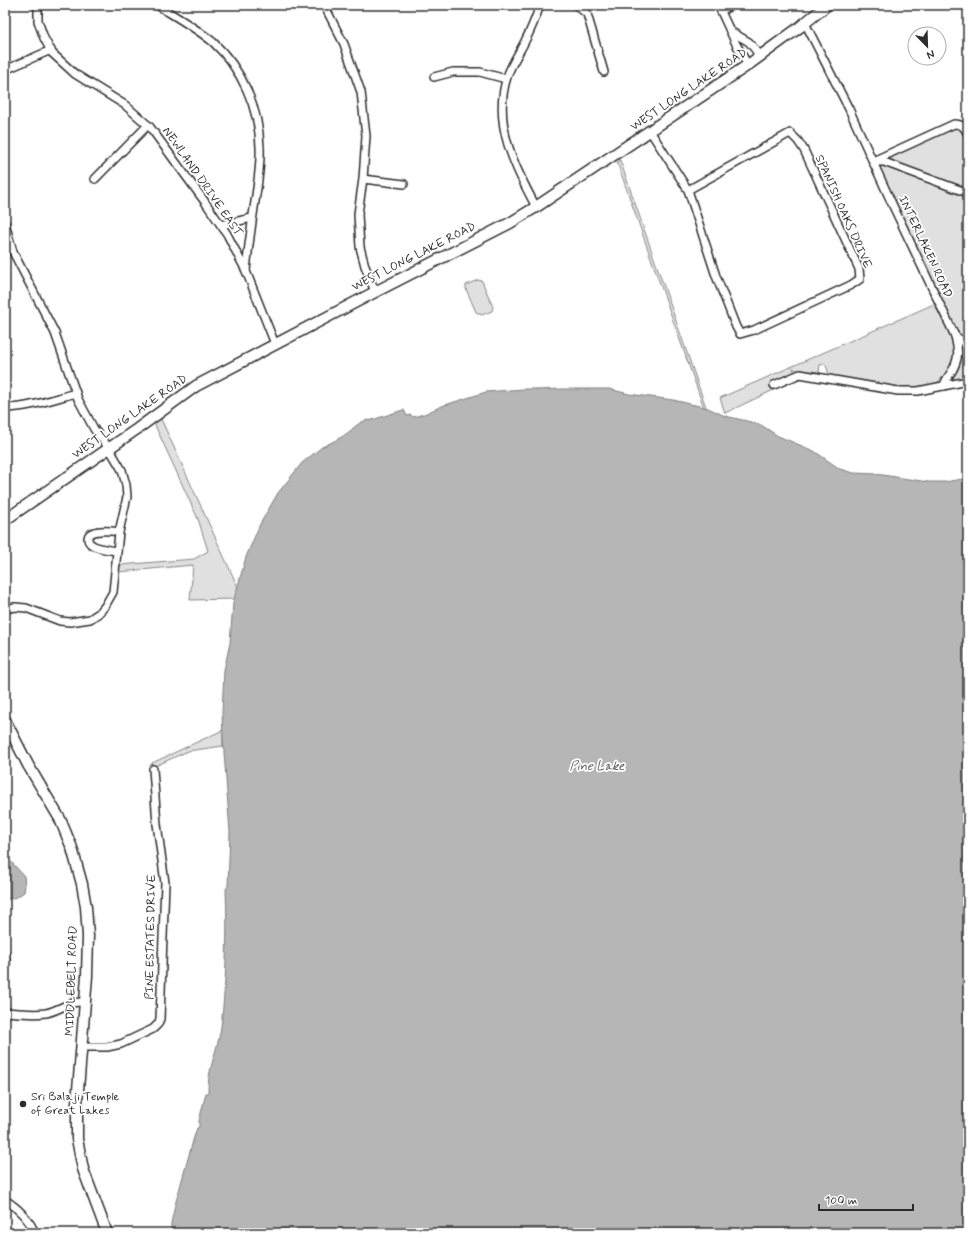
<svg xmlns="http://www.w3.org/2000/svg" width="973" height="1238" viewBox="0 0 973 1238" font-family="Mynerve,sans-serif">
<rect width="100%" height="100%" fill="#fff"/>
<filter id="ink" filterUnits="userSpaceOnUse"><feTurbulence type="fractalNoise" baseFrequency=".025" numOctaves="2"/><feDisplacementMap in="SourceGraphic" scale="8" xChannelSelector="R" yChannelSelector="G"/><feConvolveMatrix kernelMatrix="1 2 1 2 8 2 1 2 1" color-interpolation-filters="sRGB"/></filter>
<g filter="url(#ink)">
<g fill="#e0e0e0" stroke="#868686">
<path d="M950,127L960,128L968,142V189L894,163L891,160L894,155Z"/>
<path d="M620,160L708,413L705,411L617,162Z"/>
<path d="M883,165L968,196V342L959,334L952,324L883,175L879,166Z"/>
<path d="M478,280L482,281L493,307L492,311L482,315L476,312L466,289V285Z"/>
<path d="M934,304L948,330L954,345L955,351L953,360L947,372L938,382L933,385L906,388L829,375L827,368L825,364L820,365L819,372L796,370L793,368L797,379L725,413L720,398Z"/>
<path d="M962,345L968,349V378L955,381L952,375L961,358Z"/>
<path d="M161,419L242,596L234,599L190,600L193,565L119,572V565L194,559L208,551L198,519L154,423Z"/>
<path d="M223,730V746L188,751L153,767L152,763Z"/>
</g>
<g fill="#b6b6b6" stroke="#7e7e7e">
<path d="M523,389H536V390L563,389H609L629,394L673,400L708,408L725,416L747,421L761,425L778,436L814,451L840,469L853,473L876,474L928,482H945L968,478V1233H171V1223L175,1205L194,1137L197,1128L199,1127V1121L206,1093H208C207,1070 218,1049 221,1027C226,981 228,935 226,889L228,886L230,832L223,739L222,713L224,670L230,643L233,603L246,557L260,524L278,493L302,463L322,447C330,443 342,438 350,431C354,427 361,421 368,420L369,421L403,410H404L407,416L411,415L413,417L424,414L442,406L486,392Z"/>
<path d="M5,855L24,876L25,885L24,892L17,897L6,900Z"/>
</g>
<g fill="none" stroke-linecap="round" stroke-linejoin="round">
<g stroke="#2b2b2b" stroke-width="10">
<g id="street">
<path d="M38,5V21L44,38L52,53L75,74L125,105L150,127L205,202L227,234L246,271L275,344"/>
<path d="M157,5C176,17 196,28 213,42C242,69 259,108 260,147C261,166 257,189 254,208C251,229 248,250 246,271"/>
<path d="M324,5L344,44L361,92L366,136L363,179L358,214L360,247L365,266L375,292"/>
<path d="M576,5L587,14L604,72"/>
<path d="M718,5L736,44L748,65"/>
<path d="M721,11L732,5"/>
<path d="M805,23L849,109L893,206L955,336C958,350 960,357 952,371C949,376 945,380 944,386"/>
<path d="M730,31L749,42L761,57"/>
<path d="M5,70L51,50"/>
<path d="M434,77L453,72H480L506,79"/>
<path d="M650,131L688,190L716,276L736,327L740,334L754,330L851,285L860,279L859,269L804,150L798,141L790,133L688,190"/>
<path d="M873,161L954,124C962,124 964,127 968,134"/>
<path d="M873,162H884L968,193"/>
<path d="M95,179L148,125"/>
<path d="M363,179L404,184"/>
<path d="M536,207C515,167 492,124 507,77C511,64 520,52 526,39C532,28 536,17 540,5"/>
<path d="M5,223L13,252L55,333L78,399L94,429L109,448L122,470L126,485L127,497L119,532L113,592L105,606L99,613L90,619L70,622L60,621L26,608L15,607L5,609"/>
<path d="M221,225L252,218"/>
<path d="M955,336L968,345"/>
<path d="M774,385L800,374L898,391H918L968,381"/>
<path d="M5,408C29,408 53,399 76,393"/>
<path d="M117,551C109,550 101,549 94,546C92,545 88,543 88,539C87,528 112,531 119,532"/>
<path d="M5,954L6,963L5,984"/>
<path d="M5,1012C18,1013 33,1015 46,1013C61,1010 67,1001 85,1002"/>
<path d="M82,1047H107L121,1044L153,1029L158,1024L160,1019L165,883L157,824L153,769"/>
<path d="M5,1200C18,1208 29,1219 35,1233"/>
</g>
</g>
<g stroke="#2b2b2b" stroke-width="13">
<g id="secondary">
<path d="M5,520L137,429L196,386L375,292L510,223L536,207L748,65L800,27L827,5"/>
<path d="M5,720L28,765L60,819L72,848L82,884L86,907L88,936L87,976L77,1103V1139L83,1169L107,1233"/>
</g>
</g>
<use href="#street" stroke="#fff" stroke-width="7"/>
<use href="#secondary" stroke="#fff" stroke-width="10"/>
</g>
</g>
<circle fill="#2b2b2b" stroke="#fff" stroke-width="1.5" cx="23" cy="1104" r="4"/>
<g text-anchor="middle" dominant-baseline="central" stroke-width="3.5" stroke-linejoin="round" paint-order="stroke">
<g font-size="12" fill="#2b2b2b" stroke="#fff">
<text transform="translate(689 90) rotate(-34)">WEST LONG LAKE ROAD</text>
<text transform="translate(202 182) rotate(55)">NEWLAND DRIVE EAST</text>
<text transform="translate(843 212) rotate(66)">SPANISH OAKS DRIVE</text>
<text transform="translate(925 247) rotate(65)">INTERLAKEN ROAD</text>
<text transform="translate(414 257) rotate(-27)">WEST LONG LAKE ROAD</text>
<text transform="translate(130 417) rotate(-35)">WEST LONG LAKE ROAD</text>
<text transform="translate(151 937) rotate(-89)">PINE ESTATES DRIVE</text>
<text transform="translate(72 981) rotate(-88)">MIDDLEBELT ROAD</text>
</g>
<g font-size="12" fill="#2b2b2b" stroke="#fff" text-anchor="start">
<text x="31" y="1097">Sri Balaji Temple<tspan x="31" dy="14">of Great Lakes</tspan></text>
</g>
<g font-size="13" font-style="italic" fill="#5c5c5c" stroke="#fff">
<text x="597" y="766">Pine Lake</text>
</g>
</g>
<rect width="973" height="1238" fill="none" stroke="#fff" stroke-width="20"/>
<rect x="10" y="10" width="953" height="1218" fill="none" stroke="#2b2b2b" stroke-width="1.5" filter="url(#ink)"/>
<g transform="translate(927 46) rotate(157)"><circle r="19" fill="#ffffff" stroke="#aaaaaa"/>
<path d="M0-3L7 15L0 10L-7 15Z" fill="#2b2b2b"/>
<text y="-6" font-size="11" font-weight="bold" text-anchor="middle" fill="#2b2b2b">N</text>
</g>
<path d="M819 1204v6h94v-6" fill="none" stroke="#2b2b2b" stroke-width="2"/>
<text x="825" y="1204" font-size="12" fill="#2b2b2b" stroke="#ffffff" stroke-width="3" paint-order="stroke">100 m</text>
</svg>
